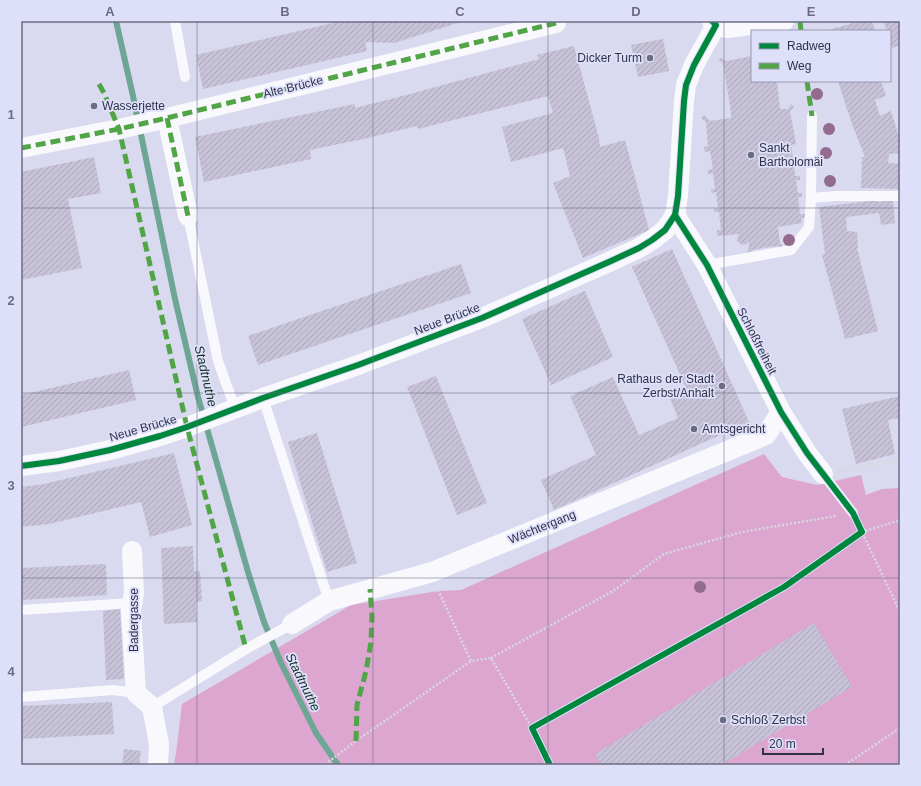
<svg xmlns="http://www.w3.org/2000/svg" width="921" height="786" viewBox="0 0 921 786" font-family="Helvetica,sans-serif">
<defs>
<pattern id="building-hatch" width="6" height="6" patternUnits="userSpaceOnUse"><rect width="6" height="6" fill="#c7c2d8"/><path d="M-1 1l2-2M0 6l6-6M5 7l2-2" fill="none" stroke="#aba7bb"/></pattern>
</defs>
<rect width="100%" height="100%" fill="#d9d9ef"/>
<path fill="#dca6d1" d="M764,454L782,477L817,485L861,475L866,495L882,489L900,488V765H174L176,753L182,704L351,605L438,591L461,590Z"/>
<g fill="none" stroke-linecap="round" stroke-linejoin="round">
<path stroke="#6da695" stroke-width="6" d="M116,21L133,96L175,299L198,397L248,572L264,622L281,663L316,733L338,765"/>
</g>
<g fill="url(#building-hatch)">
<path d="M341,21H464L394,43L365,42L367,51L203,89L196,55Z"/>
<path d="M860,21H872L875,31H825Z"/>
<path d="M883,21H900V45L892,48L890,41V31H887Z"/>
<path d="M663,39L669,71L638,77L631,45Z"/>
<path d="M574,46L599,138L600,147L625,140L649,230L583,258L553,183L570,176L563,148L511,162L502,127L553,113L548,96L418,129L417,126L363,139L310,150L311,159L204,182L195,137L355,104V108L410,94L539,59L537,55Z"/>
<path d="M752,56V81H777L780,109H788L791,104L794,107L790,111L796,144L791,145L793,158H798V161L794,162L795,176H800V180H796L798,193H802V197H798L800,214H805L806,218H801L802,223L778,227L780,243L783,246L782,249L778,246L763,248L752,250L749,253L747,252L749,248V241L746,244L742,245L737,241L738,236L740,234L720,236L717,235V230H721L719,212H714V209L718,208L716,192L711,193V189H715L713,173L708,174V170L713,169L710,151L705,152L704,147L708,146L706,122L701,118L704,115L710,121L731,118V112L723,63L719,61L721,58L726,61Z"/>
<path d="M838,81H881L886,96L875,100L880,116L891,111L900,140V153L889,154L888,163L900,164V189L861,188L862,157H865L852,124Z"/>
<path d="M94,157L101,193L68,199L82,268L21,280V172Z"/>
<path d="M878,200V202L893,200L895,223L881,225L879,213L846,217L847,231L857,232L858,248H857L878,331L845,339L822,255L825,254L819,207Z"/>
<path d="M672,249L749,422L554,510L541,480L596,455L570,396L613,377L639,435L678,418L669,396L686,388L632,267Z"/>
<path d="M461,264L471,293L258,365L248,336Z"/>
<path d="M585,291L613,357L551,385L522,319Z"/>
<path d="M129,370L136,400L21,427V395Z"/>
<path d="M436,376L487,503L457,515L407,387Z"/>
<path d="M900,396V418L888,420L895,454L856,464L842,409Z"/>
<path d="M317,433L357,563L327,572L288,442Z"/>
<path d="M174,453L192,525L150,537L141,502L49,524L21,527V487L44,484Z"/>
<path d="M193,546L194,571H200L202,601L196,602L197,622L164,624L161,548Z"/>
<path d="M106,564L107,595L21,600V568Z"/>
<path d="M120,609L124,679L106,680L103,611Z"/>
<path d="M814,623L852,687L721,765H601L595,754Z"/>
<path d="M112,702L114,734L21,739V706Z"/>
<path d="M124,749L141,751L139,765H122Z"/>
</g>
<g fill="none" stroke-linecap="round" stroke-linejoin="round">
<g stroke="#d8d8e0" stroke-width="2.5" stroke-dasharray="2 2" stroke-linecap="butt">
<path d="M841,471L900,460"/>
<path d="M859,526L900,612"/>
<path d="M438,590L471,661L491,658L532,728L550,765"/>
<path d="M491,658L613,591L664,554L742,532L836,516"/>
<path d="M532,728L784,587L862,532L900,520"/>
<path d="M326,765L327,763L356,741L471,661"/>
<path d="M845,765L900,728"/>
</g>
<g stroke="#f9f9fd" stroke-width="10">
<path d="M175,21L185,77"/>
<path d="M811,198L836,196H900"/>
<path d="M188,216L218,361L235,408"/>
<path d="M707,265L791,250L809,227L811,198L812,116"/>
<path d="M263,398L329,601"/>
<path d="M823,474L853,513"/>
<path d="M21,610L132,603"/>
<path d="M21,697L113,690L136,693"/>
<path d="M152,707L246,649L292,624"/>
</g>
<g stroke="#f9f9fd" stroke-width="20">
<path d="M712,21L716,25L727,28L784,21"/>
<path d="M167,118L188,216"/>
<path d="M21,148L119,129L167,118L556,23"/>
<path d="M675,215L707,265L781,412L807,453L823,474"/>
<path d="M21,466L59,461L110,450L160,436L187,427L263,398L358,365L482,318L611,261L639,248L652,240L665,230L675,215L678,196L684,101L686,85L694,65L716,25"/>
<path d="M132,551L134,593L131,611L136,693L152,707L159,744L158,765"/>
<path d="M292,624L329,601L432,572L766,435L781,412"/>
</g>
<g stroke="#52a547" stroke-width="5" stroke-dasharray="10 5" stroke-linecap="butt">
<path d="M800,21L801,31"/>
<path d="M807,81L812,116"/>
<path d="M99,84L104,93L119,129L187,427L246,649"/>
<path d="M167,118L188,216"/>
<path d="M21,148L119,129L167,118L556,23"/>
<path d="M356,741L357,705L366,671L371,642L372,617L370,589"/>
</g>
<g stroke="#dee0fa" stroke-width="8">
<g id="cycleway">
<path d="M21,466L59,461L110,450L160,436L187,427L263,398L358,365L482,318L611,261L639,248L652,240L665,230L675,215L678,196L684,101L686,85L694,65L716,25L712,21"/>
<path d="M550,765L532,728L784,587L862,532L853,513L807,453L781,412L707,265L675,215"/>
</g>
</g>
<use href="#cycleway" stroke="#00873e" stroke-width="6"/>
</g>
<g fill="#926b8f">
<circle cx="817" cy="94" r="6"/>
<circle cx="829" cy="129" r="6"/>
<circle cx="826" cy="153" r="6"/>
<circle cx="830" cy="181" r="6"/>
<circle cx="789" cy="240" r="6"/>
<circle cx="700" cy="587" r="6"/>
</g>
<path fill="none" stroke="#6c6c84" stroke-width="1" stroke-opacity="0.55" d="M197,21V765M373,21V765M548,21V765M724,21V765M21,208H900M21,393H900M21,578H900"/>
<g fill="#6c6c84" stroke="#dee0fa" stroke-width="1.5">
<circle cx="650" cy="58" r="4"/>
<circle cx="94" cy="106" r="4"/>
<circle cx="751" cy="155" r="4"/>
<circle cx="722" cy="386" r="4"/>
<circle cx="694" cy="429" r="4"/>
<circle cx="723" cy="720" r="4"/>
</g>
<g text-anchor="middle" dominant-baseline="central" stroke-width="3.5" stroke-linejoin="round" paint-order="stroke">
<g font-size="12" fill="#31314a" stroke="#dee0fa" text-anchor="start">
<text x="642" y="58" text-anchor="end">Dicker Turm</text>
<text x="102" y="106">Wasserjette</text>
<text x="759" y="148">Sankt<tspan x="759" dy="14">Bartholomäi</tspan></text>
<text x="714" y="379" text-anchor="end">Rathaus der Stadt<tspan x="714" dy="14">Zerbst/Anhalt</tspan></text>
<text x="702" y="429">Amtsgericht</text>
<text x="731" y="720">Schloß Zerbst</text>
</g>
<g font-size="12" fill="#31314a" stroke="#dee0fa">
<text transform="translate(293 87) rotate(-14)">Alte Brücke</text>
<text transform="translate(447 319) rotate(-21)">Neue Brücke</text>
<text transform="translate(757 341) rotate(63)">Schloßfreiheit</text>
<text transform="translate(143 428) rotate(-16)">Neue Brücke</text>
<text transform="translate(542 527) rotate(-22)">Wächtergang</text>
<text transform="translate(134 620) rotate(-90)">Badergasse</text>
</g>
<g font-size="13" font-style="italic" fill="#183126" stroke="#dee0fa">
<text transform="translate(206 376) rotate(77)">Stadtnuthe</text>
<text transform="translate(303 682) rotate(64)">Stadtnuthe</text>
</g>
</g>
<rect width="921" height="786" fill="none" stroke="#dee0fa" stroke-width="44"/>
<rect x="751" y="30" width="140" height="52" fill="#dee0fa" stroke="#999ab4"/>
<rect x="759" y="43" width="20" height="6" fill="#00873e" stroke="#999ab4"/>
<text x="787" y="50" font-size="12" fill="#31314a">Radweg</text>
<rect x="759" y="63" width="20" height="6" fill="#52a547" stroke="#999ab4"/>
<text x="787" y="70" font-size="12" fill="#31314a">Weg</text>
<path d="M763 748v6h60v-6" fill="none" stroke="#31314a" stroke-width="2"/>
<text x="769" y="748" font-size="12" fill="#31314a" stroke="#dee0fa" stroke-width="3" paint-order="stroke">20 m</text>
<rect x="22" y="22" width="877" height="742" fill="none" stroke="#6c6c84" stroke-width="1.5"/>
<g font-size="13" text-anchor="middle" font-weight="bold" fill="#6c6c84">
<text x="110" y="16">A</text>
<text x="285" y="16">B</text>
<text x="460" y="16">C</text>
<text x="636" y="16">D</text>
<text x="811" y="16">E</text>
<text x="11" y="119">1</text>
<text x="11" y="305">2</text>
<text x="11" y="490">3</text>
<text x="11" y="676">4</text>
</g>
</svg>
